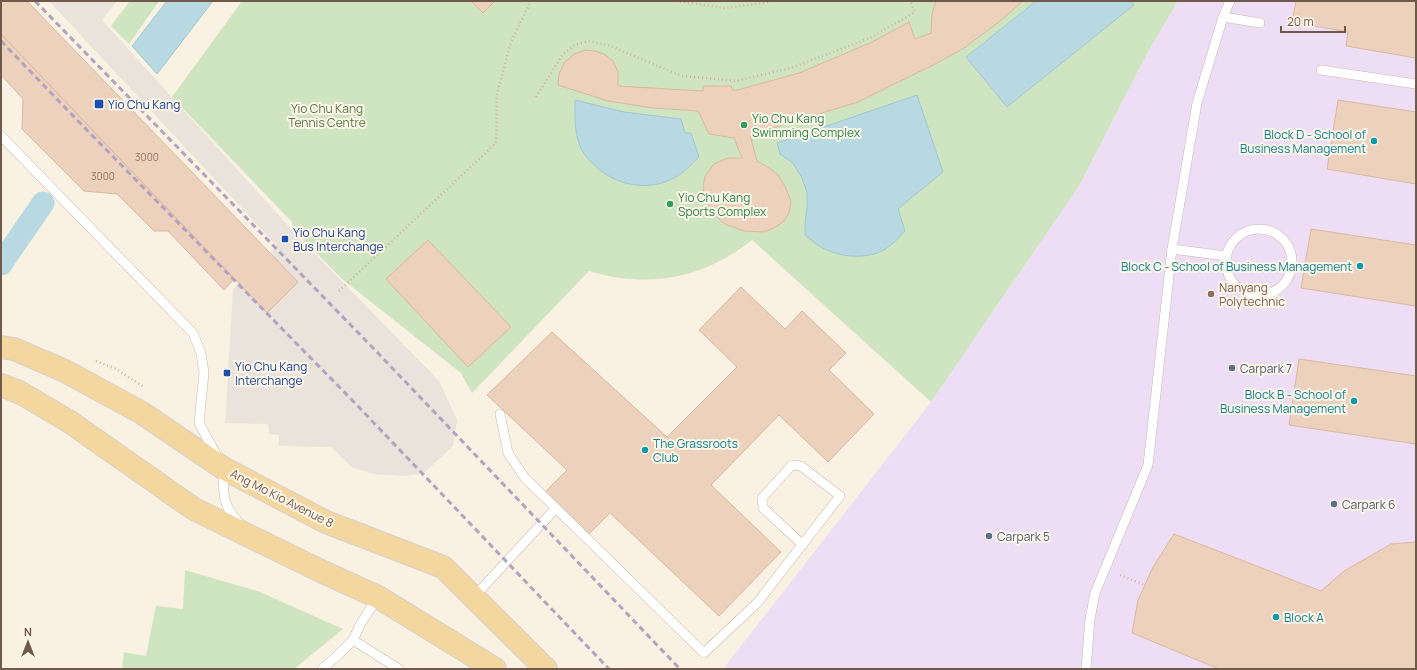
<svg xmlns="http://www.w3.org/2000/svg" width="1417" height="670" viewBox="0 0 1417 670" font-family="Manrope,sans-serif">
<rect width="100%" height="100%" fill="#f9f1e1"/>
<path fill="#e9e3dc" d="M49,1H117L102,20L293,231L439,381L457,420L453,446L424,473L404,476L374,474L352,467L331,447L279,446V435L269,434L268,424L225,423L233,289L277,246Z"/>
<path fill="#eedef5" d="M1178,1H1416V669H723L931,402L1079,186L1149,50Z"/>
<g fill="#cfe5c2">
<path d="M130,1H159L129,44L111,26Z"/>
<path d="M242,1H1178L1149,50L1079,186L931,402L752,240C703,279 648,289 589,271L472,393L461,373L342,279L292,228V222L172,97Z"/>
<path d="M185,570L260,592L343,629L294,669H122L124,652L146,656L156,606L183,609Z"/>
</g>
<g fill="#b8d9e1" stroke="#9fc8d1">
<path d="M167,1H213L157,74L132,46Z"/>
<path d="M1036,1H1131L1134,5L1007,107L966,57Z"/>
<path d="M917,95L943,172L898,209L905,231C899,238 892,245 884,250C870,258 847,258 832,252C822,249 813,242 805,235V224L807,207V193L802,178L793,163L780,154L777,143Z"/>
<path d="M575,100L624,112L681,119L685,133H691L699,157C693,163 686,170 679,175C655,191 624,188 601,171C593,164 584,156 580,146C574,131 575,115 575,100Z"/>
</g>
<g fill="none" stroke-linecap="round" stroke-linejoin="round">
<path stroke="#b8d9e1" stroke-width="23" d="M1,264L43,203"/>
</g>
<g fill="#ecd1bc" stroke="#ddb89e">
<path d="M1,1H27L298,282L267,313L1,34Z"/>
<path d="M471,1H495L483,13Z"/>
<path d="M936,1H1023L999,22L964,48L937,63L858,102L750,135L757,161L769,168L778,175L786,188L791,202L789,213L784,221L776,227L764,232L743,231L725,224L712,213L706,201L703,188L705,176L714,164L728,158H742L734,138L709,134L698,111L653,108L608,101L558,85L559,74L564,63L574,54L585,50L595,51L604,54L613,61L618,72V86L703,91V86H731L734,91L799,73L872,42L909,22L915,39L931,33L932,14Z"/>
<path d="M1296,1H1416V58L1346,46L1348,32L1292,22Z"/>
<path d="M1,34L234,279L224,290L168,231H154L117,194L84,191L22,129L23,99L1,75Z"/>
<path d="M1338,100L1416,112V184L1327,169Z"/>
<path d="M1311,229L1416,245V306L1301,288Z"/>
<path d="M428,240L511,327L468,367L386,279Z"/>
<path d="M741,287L785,329L802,311L846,353L829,370L874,414L828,462L779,415L711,485L781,552L719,616L610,513L589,534L545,492L567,470L487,395L552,332L667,437L737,367L699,330Z"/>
<path d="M1299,359L1416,376V444L1289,425Z"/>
<path d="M1174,534L1321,591L1344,571L1391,544L1416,542V669H1219L1132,633L1138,600L1153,567Z"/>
</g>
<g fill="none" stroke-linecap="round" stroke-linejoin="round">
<g stroke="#c9b9aa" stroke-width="10">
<g id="service">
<path d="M1223,17L1260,23"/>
<path d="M1321,70L1416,84"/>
<path d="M1,136L193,333L201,353L204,373L199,423L218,458"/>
<circle cx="1259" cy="262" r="33"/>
<path d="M1172,249L1226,256"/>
<path d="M500,414L508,453L525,478L704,653L757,603L840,496L801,466L792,465L763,497L762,500L763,508L803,545"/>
<path d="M223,469C224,494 221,503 239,523"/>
<path d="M474,597L556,508"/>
<path d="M353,640L399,669"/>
<path d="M322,669L337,656L353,640L361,623L378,597"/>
<path d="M1086,669L1090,619L1095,593L1148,465L1172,249L1197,103L1223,17L1230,1"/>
</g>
</g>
<g stroke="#d6d1cd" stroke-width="24">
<g id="primary">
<path d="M1,347L14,349L65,371L142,413L223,468L326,522L443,567L546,669"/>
<path d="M1,385L21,393L70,422L194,509L323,572L378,597L495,669"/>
</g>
</g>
<g stroke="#d0b49f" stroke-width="2.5" stroke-dasharray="1 3" stroke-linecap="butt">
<path d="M676,1L725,8L765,3L771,1"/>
<path d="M536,97L563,54L575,45L589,41L608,45L682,76L736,81L791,68L870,38L915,12L910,1"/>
<path d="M339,291L496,143L497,93L511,42L531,1"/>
<path d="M96,361L116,369L144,387"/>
<path d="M1120,575L1145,585"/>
</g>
<use href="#service" stroke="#fff" stroke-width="9"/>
<use href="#primary" stroke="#f3d79f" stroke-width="22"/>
<g stroke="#b4a2c1" stroke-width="3" stroke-dasharray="6 4" stroke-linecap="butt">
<path d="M35,1L375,350L680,669"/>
<path d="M1,41L80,123L353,401L609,669"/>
</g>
</g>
<g fill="#1a4fb4" stroke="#fdf5e7" stroke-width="1.5">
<rect x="94" y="99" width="10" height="10" rx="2"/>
<rect x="281" y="235" width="8" height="8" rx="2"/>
<rect x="223" y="369" width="8" height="8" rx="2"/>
</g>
<g fill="#2e9e5b" stroke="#fdf5e7" stroke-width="1.5">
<circle cx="744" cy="125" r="4"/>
<circle cx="670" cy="204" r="4"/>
</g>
<g fill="#0f9aa8" stroke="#fdf5e7" stroke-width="1.5">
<circle cx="1374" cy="141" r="4"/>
<circle cx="1360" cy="266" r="4"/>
<circle cx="1354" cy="401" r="4"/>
<circle cx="645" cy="450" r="4"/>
<circle cx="1276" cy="617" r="4"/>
</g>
<circle fill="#8d6e63" stroke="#fdf5e7" stroke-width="1.5" cx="1211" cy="294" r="4"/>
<g fill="#5c6f8a" stroke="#fdf5e7" stroke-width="1.5">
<circle cx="1232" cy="368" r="4"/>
<circle cx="1334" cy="504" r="4"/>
<circle cx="989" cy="536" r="4"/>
</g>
<g text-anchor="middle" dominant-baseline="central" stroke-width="4" stroke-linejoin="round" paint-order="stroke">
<g font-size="10" fill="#8e7767">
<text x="147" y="157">3000</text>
<text x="103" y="176">3000</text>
</g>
<g font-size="12" fill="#164399" stroke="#fdf5e7" text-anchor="start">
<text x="108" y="104">Yio Chu Kang</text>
<text x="293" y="232">Yio Chu Kang<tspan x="293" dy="14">Bus Interchange</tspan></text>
<text x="235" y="366">Yio Chu Kang<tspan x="235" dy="14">Interchange</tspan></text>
</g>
<g font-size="12" fill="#547947" stroke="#fdf5e7">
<text x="327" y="108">Yio Chu Kang<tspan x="327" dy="14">Tennis Centre</tspan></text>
</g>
<g font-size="12" fill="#27864d" stroke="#fdf5e7" text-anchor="start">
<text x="752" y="118">Yio Chu Kang<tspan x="752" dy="14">Swimming Complex</tspan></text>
<text x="678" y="197">Yio Chu Kang<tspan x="678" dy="14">Sports Complex</tspan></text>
</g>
<g font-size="12" fill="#0d838f" stroke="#fdf5e7" text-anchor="end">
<text x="1366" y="134">Block D - School of<tspan x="1366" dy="14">Business Management</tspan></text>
<text x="1352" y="266">Block C - School of Business Management</text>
<text x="1346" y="394">Block B - School of<tspan x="1346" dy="14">Business Management</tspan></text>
<text x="653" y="443" text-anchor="start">The Grassroots<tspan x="653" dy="14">Club</tspan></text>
<text x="1284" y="617" text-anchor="start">Block A</text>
</g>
<g font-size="12" fill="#785e54" stroke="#fdf5e7" text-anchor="start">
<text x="1219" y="287">Nanyang<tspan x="1219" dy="14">Polytechnic</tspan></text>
</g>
<g font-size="12" fill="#4e5e75" stroke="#fdf5e7" text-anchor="start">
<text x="1240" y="368">Carpark 7</text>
<text x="1342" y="504">Carpark 6</text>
<text x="997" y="536">Carpark 5</text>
</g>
<g font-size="12" fill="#6e594b" stroke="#fdf5e7">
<text transform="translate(282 498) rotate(27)">Ang Mo Kio Avenue 8</text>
</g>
</g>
<rect width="1417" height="670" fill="none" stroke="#6e594b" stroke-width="4"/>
<g transform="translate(28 642)" stroke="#fdf5e7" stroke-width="3" paint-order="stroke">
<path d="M0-3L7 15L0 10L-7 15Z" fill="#6e594b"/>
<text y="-6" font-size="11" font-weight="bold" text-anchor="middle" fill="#6e594b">N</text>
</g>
<path d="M1281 26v6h64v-6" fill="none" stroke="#6e594b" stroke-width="2"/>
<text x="1287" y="26" font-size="12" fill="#6e594b" stroke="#fdf5e7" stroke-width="3" paint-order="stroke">20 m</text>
</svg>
